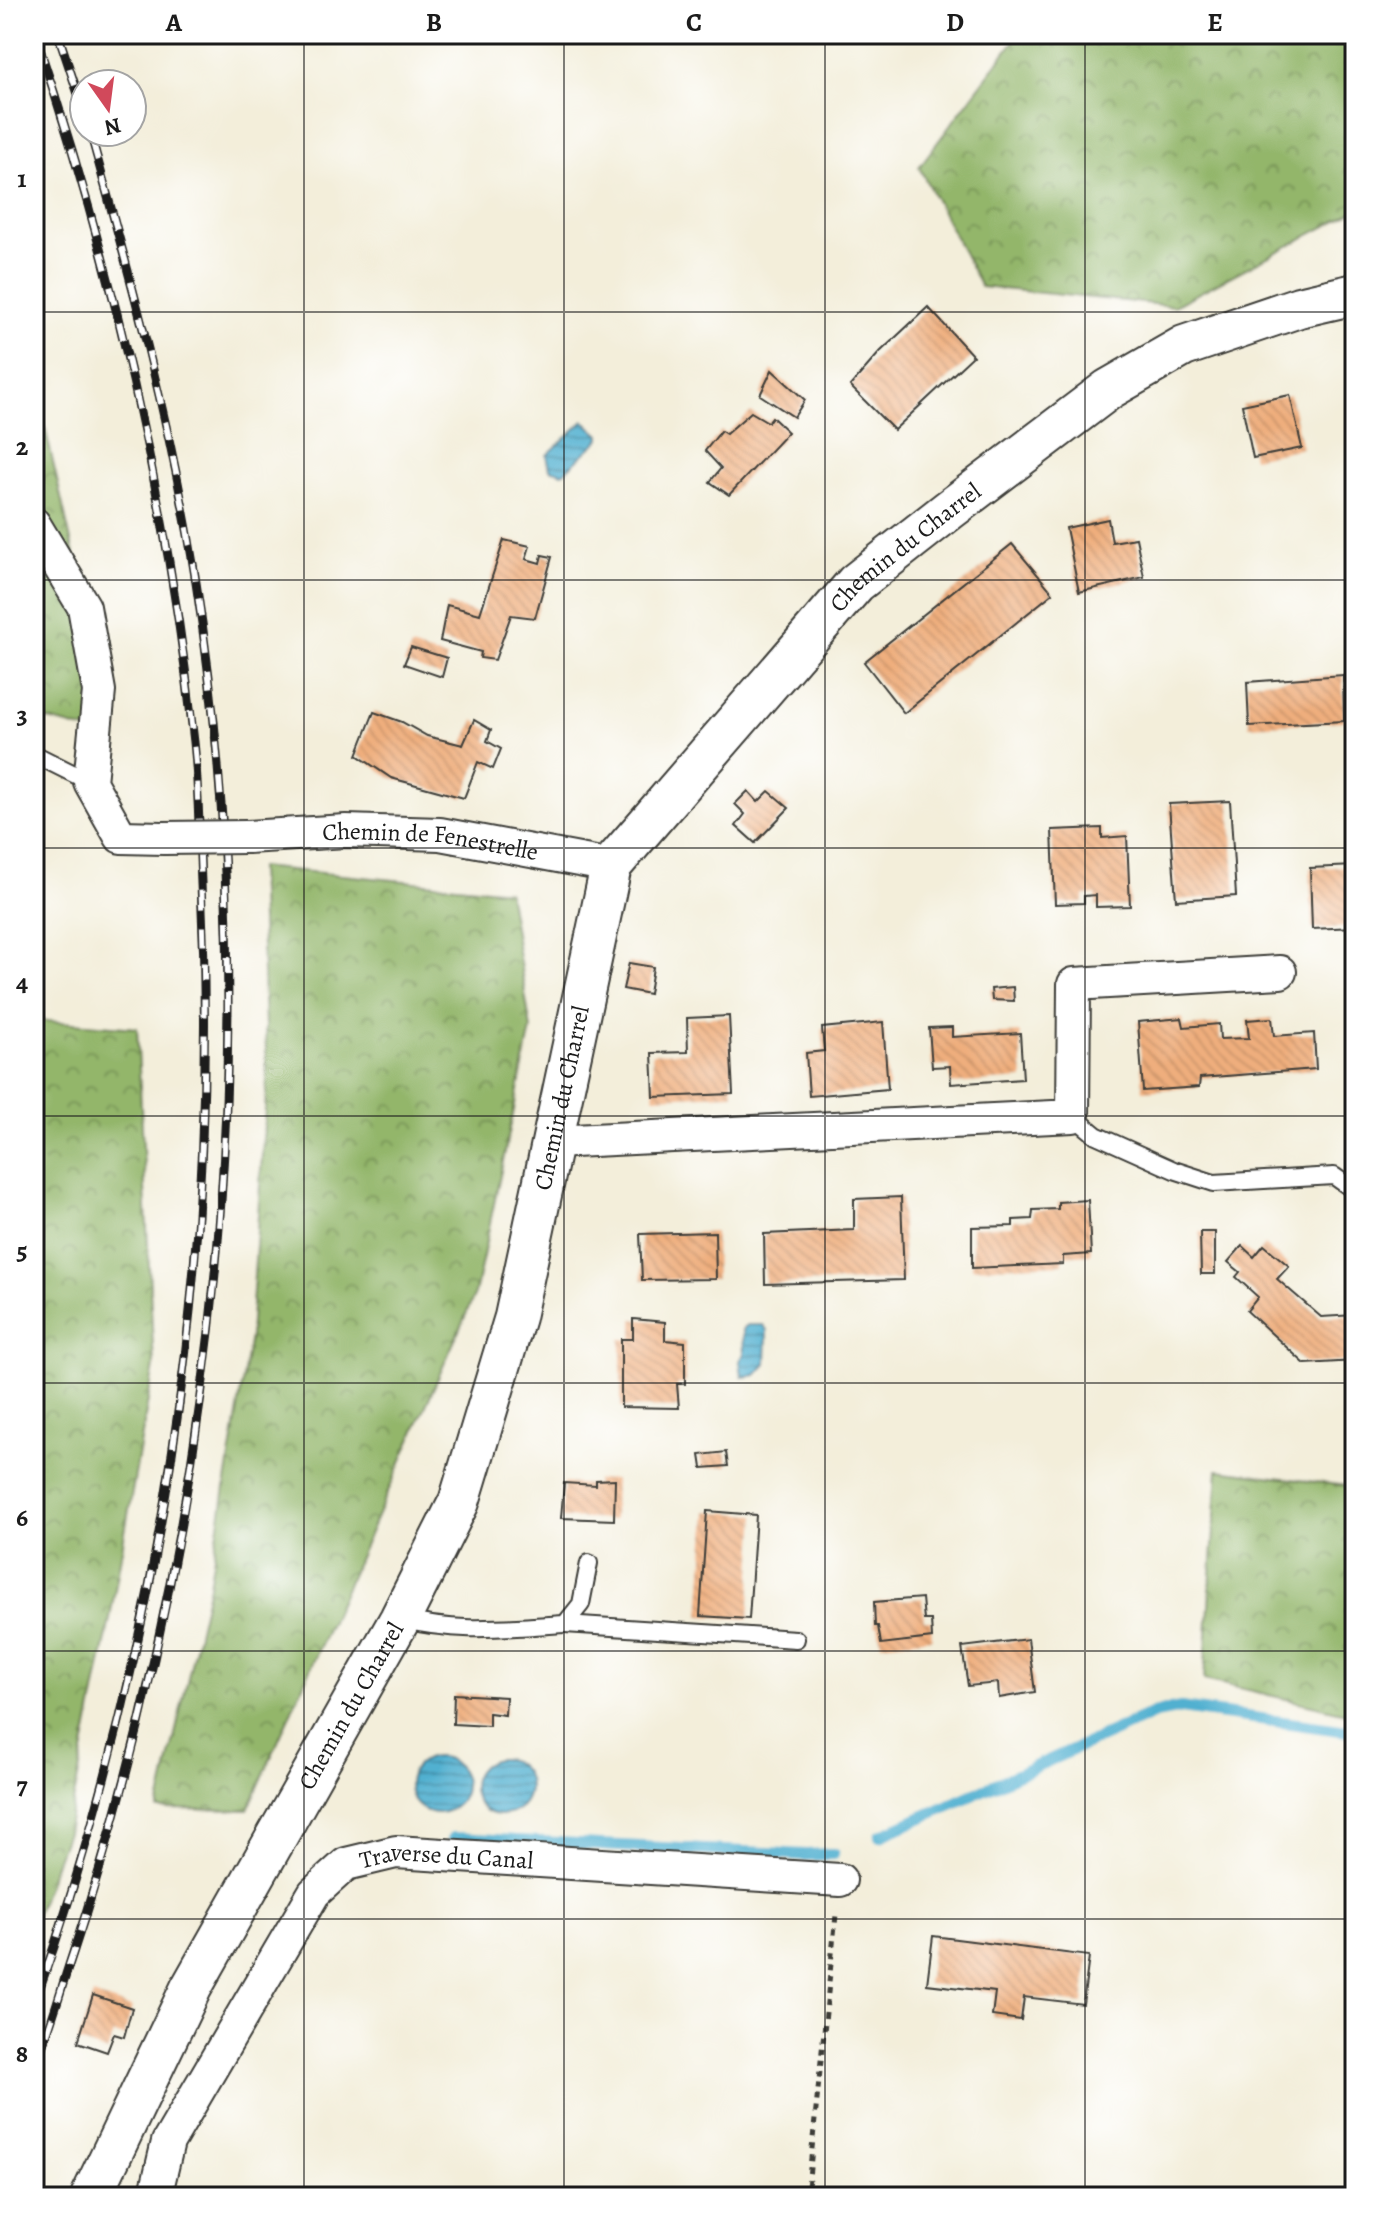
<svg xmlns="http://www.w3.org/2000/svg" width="1389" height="2231" viewBox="0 0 1389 2231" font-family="Alegreya,serif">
<defs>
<pattern id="forest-crowns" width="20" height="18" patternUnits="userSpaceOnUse" patternTransform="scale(2)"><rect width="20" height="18" fill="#93b66a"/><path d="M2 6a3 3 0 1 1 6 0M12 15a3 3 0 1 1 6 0" fill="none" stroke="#779356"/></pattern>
<pattern id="water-rules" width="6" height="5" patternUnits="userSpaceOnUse" patternTransform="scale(2)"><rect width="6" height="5" fill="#51b0d0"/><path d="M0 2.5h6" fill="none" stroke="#428ea8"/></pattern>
<pattern id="building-back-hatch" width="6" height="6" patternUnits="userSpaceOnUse" patternTransform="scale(2)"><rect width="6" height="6" fill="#efae7d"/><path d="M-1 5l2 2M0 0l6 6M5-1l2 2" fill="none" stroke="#cc956b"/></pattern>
</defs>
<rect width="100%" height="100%" fill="#fff"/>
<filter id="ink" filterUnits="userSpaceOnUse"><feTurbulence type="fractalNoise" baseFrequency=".0125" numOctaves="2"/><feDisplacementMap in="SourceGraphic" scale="16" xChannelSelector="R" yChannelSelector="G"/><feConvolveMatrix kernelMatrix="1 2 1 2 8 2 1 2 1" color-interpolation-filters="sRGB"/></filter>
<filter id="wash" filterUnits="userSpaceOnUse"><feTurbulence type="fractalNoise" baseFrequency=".006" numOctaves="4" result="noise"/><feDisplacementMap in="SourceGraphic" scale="32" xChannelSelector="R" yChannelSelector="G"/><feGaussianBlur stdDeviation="1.8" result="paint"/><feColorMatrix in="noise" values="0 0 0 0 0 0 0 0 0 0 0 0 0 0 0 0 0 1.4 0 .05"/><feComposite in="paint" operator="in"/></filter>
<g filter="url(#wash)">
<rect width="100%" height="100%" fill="#f3eeda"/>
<g fill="url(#forest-crowns)" stroke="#586943" stroke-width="2">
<path d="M1019,34H1355V211L1174,306L981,287L919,167Z"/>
<path d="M34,379L116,738L34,716Z"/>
<path d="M259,867L508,891L531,1029L475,1294L248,1810L158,1809L209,1585L250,1336L267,1079Z"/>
<path d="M34,1020L137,1028L154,1366L109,1624L67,1832L34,1921Z"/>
<path d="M1218,1470L1355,1487V1715L1204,1680Z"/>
</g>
<g fill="url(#water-rules)" stroke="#366676" stroke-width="2">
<path d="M584,421L600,435V439L563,473L550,469L547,455Z"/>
<path d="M748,1325H763L767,1330L766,1364L756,1375L742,1377L740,1361L744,1354L743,1328Z"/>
<circle cx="437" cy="1785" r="28"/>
<circle cx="501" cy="1787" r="28"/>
</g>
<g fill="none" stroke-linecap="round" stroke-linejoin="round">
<g stroke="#51b0d0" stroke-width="12">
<path d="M880,1836L1155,1713L1181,1708L1355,1732"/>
<path d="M453,1838L806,1855L833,1854"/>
</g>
</g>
<g id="blocks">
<g fill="url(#building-back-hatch)">
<path d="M928,307L973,356L894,430L850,386L880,352Z"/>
<rect x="1352" y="360" width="3" height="70"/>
<path d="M772,370L805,400L794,417L760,395Z"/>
<path d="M1290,395L1302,448L1253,458L1242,405Z"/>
<path d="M751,412L768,422L772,417L788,432L729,495L710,482L721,468L705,451L721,431L726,434Z"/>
<path d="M1108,519L1112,542L1136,538L1144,577L1079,592L1066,528Z"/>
<path d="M504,540L530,546L526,559L540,563L542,555L552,557L535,618L511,615L495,660L480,658L481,652L440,641L447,605L480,614Z"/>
<path d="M1012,544L1053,593L904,713L864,662Z"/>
<path d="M411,647L447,658L442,677L404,664Z"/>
<path d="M1343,675L1344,721L1249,726L1247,682Z"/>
<path d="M374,712L402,722L427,736L463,745L474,720L491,730L487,741L501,749L493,769L478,762L464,798L391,778L357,755Z"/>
<path d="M748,791L758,802L769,791L789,808L755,843L736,826L745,814L735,804Z"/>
<path d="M1230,801L1236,896L1176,900L1169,804Z"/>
<path d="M1102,828V838L1127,836L1130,906L1096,907V895L1084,896V903L1055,904L1052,830Z"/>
<path d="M1355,866V927L1312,929L1310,868Z"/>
<path d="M629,963L653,967L649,994L623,989Z"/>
<path d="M1013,987L1014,1001L992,1000L991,989Z"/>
<path d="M729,1016L733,1094L654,1097L652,1053L688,1052L687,1018Z"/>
<path d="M1182,1018L1184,1027L1219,1024L1220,1039L1249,1038L1247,1020L1272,1018L1274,1036L1314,1033L1316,1069L1200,1078L1199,1087L1143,1091L1138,1022Z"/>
<path d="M883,1022L888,1089L809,1096L806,1053L824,1051L822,1028Z"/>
<path d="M952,1027V1037L1020,1033L1023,1079L951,1084L950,1066L932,1067L929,1028Z"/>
<path d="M901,1197L904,1280L765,1284L764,1234L854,1230V1199Z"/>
<path d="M1088,1200L1091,1254L1063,1256V1264L972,1268V1227L1013,1226V1220L1032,1219L1033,1210L1058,1209V1202Z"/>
<path d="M715,1232L716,1279L642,1280L640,1234Z"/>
<path d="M1200,1232H1215V1274H1201Z"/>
<path d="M1264,1245L1289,1266L1277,1279L1321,1317L1355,1315V1361L1305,1364L1247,1311L1258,1297L1236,1277L1240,1272L1228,1262L1242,1246L1254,1257Z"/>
<path d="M633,1319L665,1322V1340L685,1342V1384H677L679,1408L621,1407V1339H633Z"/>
<path d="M726,1452L728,1466L702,1468L700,1455Z"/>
<path d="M615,1479L614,1520L561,1518L564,1483L596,1485V1480Z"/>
<path d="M707,1511L756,1515L749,1619L700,1616Z"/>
<path d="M922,1598L924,1620H931L932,1638L881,1644L878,1626H875L874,1602Z"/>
<path d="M1028,1639L1035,1692L999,1698L998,1683L968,1686L962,1647Z"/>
<path d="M454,1694L506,1697L505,1715L489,1713V1726L453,1724Z"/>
<path d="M933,1936L1089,1956L1083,2004L1024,1997L1021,2020L992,2016L995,1992L927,1984Z"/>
<path d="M93,1995L132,2008L124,2037L114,2034L107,2052L78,2042Z"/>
</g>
</g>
</g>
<g filter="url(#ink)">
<use href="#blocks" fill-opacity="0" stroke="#3c3c38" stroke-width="2"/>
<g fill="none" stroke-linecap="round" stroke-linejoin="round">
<g stroke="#3c3c38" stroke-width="20">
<g id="service">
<path d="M34,754L90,782"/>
<path d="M1073,1116L1096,1135L1174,1170L1214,1183L1334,1176L1355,1191"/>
<path d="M402,1619C458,1634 508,1627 565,1624L581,1604L589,1563"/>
<path d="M565,1624L796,1639"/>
</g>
</g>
<g stroke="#3c3c38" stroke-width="36">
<g id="minor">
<path d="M34,524L84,607L99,691L90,782L121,837L164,838"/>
<path id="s1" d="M247,837L346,831L440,834L611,866"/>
<path d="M553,1142L1073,1116L1074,984L1280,972"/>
<path id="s2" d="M155,2197L168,2142L314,1893L346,1864L396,1852L840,1880"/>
</g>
</g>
<g stroke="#3c3c38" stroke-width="44">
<g id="tertiary">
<path id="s3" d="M91,2197L191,1988L400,1619L459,1502L515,1317L611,866L856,583L949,510L1109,389L1184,346L1299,307L1355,294"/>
</g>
</g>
<path stroke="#3c3c38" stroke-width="5" stroke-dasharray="6 6" stroke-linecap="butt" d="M807,2197L836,1915"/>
<use href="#service" stroke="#fff" stroke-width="16"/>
<use href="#minor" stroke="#fff" stroke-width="32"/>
<use href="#tertiary" stroke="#fff" stroke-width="40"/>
<g stroke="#1c1c1c" stroke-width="9">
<g id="rail">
<path d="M58,34L84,112"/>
<path d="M34,2005C161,1647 220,1263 201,883C199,837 199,789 194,742C168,501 112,263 35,34"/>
<path d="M34,2068C48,2035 58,1999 69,1965C103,1864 131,1763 154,1659C233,1304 252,936 195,576C171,425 131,279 90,132"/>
</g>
</g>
<use href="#rail" stroke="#fff" stroke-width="6" stroke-dasharray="18" stroke-linecap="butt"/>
<g stroke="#3c3c38" stroke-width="36" stroke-linecap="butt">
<path id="minor-bridge" d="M164,838L247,837"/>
</g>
<use href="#minor-bridge" stroke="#fff" stroke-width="32"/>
</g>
</g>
<path fill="none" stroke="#1c1c1c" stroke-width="2" stroke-opacity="0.55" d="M304,34V2197M564,34V2197M825,34V2197M1085,34V2197M34,312H1355M34,580H1355M34,848H1355M34,1116H1355M34,1383H1355M34,1651H1355M34,1919H1355"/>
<g text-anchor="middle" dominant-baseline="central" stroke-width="6" stroke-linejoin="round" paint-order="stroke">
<g font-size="24" fill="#1c1c1c" stroke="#fff">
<text stroke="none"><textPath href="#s3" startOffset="1876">Chemin du Charrel</textPath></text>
<text stroke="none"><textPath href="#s1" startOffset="184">Chemin de Fenestrelle</textPath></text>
<text stroke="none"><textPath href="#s3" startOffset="1204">Chemin du Charrel</textPath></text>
<text stroke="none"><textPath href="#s3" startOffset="556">Chemin du Charrel</textPath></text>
<text stroke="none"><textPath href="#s2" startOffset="490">Traverse du Canal</textPath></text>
</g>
</g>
<rect width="1389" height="2231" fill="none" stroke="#fff" stroke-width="88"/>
<g transform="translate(108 108) rotate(166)"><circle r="38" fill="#ffffff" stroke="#a4a4a4" stroke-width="2"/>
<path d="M0-6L14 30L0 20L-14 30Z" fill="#d1495b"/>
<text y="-12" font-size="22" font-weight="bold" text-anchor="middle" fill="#1c1c1c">N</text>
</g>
<rect x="44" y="44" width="1301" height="2143" fill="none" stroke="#1c1c1c" stroke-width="3"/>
<g font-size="26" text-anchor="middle" font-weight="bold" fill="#1c1c1c">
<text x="174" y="31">A</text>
<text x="434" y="31">B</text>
<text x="694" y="31">C</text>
<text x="955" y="31">D</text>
<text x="1215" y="31">E</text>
<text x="22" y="187">1</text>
<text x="22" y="455">2</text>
<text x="22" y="723">3</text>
<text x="22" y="991">4</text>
<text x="22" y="1259">5</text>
<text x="22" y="1526">6</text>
<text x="22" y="1794">7</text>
<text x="22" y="2062">8</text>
</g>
</svg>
